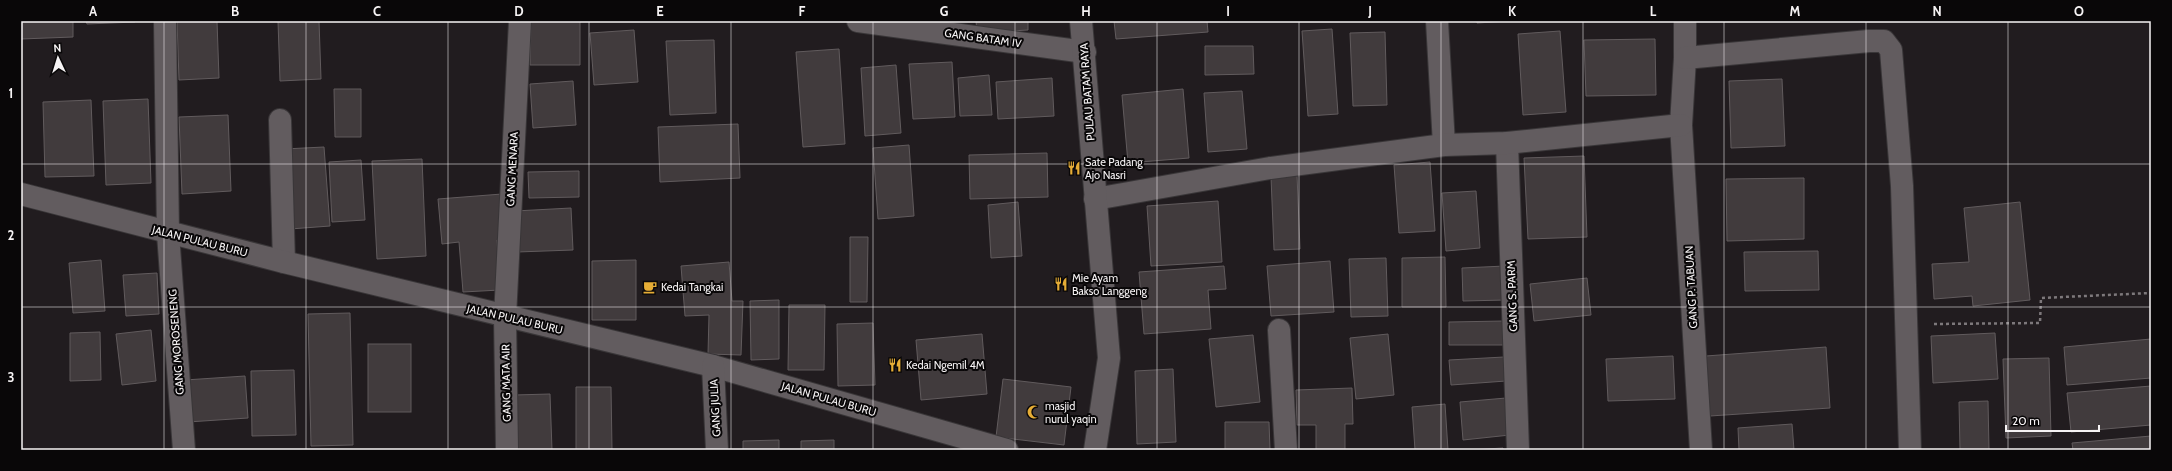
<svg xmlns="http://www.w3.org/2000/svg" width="2172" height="471" viewBox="0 0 2172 471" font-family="Cabin,sans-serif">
<rect width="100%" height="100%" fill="#211c1f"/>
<g fill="#413b3d" stroke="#615b5d">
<path d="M21,21H73V37L21,39Z"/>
<path d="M86,21H135V22L87,24Z"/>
<path d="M177,21H217L219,78L179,80Z"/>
<path d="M278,21H319L321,79L280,81Z"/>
<path d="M531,21H580V65H530Z"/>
<path d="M976,21H1028V30L977,33Z"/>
<path d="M1114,21H1207L1208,32L1116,39Z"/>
<path d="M1477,21H1509L1477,23Z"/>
<path d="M1332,29L1338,114L1308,116L1302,31Z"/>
<path d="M634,30L638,82L594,85L590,33Z"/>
<path d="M1560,31L1566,112L1523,115L1518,34Z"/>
<path d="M1385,32L1387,105L1353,106L1350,33Z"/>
<path d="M1655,39L1656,95L1586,96L1584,40Z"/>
<path d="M714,40L716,113L670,115L666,41Z"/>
<path d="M1205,46H1253L1254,74L1205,75Z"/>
<path d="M839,49L845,144L803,147L796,52Z"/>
<path d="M952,62L955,117L913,119L909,64Z"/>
<path d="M896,65L901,133L865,136L861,68Z"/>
<path d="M989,75L992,115L960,116L958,78Z"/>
<path d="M1052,78L1054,116L998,119L996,82Z"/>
<path d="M1782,79L1785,146L1731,148L1729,81Z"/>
<path d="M573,81L576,125L533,128L530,84Z"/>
<path d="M334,89H361V137H335Z"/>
<path d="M1183,89L1189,158L1128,163L1122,95Z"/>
<path d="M1242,91L1247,149L1208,152L1204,93Z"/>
<path d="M148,99L151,183L106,185L103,101Z"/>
<path d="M91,100L94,176L45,177L43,102Z"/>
<path d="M228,115L231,191L182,194L179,117Z"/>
<path d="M738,124L740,178L660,182L658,127Z"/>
<path d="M909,145L914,216L878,219L873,148Z"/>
<path d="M324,147L330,226L290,229L284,149Z"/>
<path d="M1047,153L1048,197L970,199L969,155Z"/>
<path d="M1584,156L1587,237L1528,239L1524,158Z"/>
<path d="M422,159L426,256L377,259L372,161Z"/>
<path d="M361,160L365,220L332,222L329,162Z"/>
<path d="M1430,162L1435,231L1399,233L1394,165Z"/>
<path d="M579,171V197L529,198L528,172Z"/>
<path d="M1297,175L1300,249L1274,250L1271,177Z"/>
<path d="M1804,178V239L1727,241L1726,179Z"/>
<path d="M1476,191L1480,248L1446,251L1442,193Z"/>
<path d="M502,194L505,239L497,240L500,290L463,292L459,242L442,244L438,199Z"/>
<path d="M1218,201L1222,262L1151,266L1147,206Z"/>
<path d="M1018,202L1022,256L991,258L988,205Z"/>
<path d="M2020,202L2030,300L1973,306L1972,296L1934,299L1932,264L1969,262L1964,208Z"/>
<path d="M571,208L573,250L517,252L515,211Z"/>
<path d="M850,237H868L867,302H850Z"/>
<path d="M1818,251L1819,290L1745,291L1744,252Z"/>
<path d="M1445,257L1446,307H1402V258Z"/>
<path d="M1386,258L1388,316L1351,317L1349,259Z"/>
<path d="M101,260L105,311L73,313L69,263Z"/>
<path d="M636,260V320H592V261Z"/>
<path d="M1330,261L1334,312L1271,316L1267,266Z"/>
<path d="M729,262L732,301H743L741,355L708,354L709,315L685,316L681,266Z"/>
<path d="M1224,266L1226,289L1208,290L1211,329L1144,334L1139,272Z"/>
<path d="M1505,266L1506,300L1463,301L1462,268Z"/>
<path d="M157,273L159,314L126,316L123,275Z"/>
<path d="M1587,278L1591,315L1534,321L1530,284Z"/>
<path d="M779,300V359L751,360L750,301Z"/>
<path d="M789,305H825L824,370H788Z"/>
<path d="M350,313L353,445L311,446L308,314Z"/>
<path d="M1504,321L1505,345H1449V322Z"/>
<path d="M873,323L875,385L838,386L837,324Z"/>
<path d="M151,330L156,381L122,385L116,334Z"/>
<path d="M100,332L101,380L70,381V333Z"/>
<path d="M1995,333L1998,379L1933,383L1931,336Z"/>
<path d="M982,334L987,394L921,400L916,340Z"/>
<path d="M1388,334L1394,395L1356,399L1350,338Z"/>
<path d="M1253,335L1260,402L1216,407L1209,339Z"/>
<path d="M2151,339V378L2067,385L2064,347Z"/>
<rect x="368" y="344" width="43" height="68"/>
<path d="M1826,347L1830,408L1710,416L1706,356Z"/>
<path d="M1673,356L1675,399L1608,401L1606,359Z"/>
<path d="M1504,357L1506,381L1451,385L1449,360Z"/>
<path d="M2049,358L2051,436L2006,438L2003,359Z"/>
<path d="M1173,369L1176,442L1137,444L1135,371Z"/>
<path d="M294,370L296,435L252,436L251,371Z"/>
<path d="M245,376L248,418L188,422L185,380Z"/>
<path d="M1003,379L1071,387L1064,445L996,437Z"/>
<path d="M2151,386V425L2071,432L2067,393Z"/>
<path d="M576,387H611L612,450H576Z"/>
<path d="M1352,388L1353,424H1345V450H1316V425H1297L1296,390Z"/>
<path d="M550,394L552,450H516L514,395Z"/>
<path d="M1506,398L1510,435L1463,440L1460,402Z"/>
<path d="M1988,401L1989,450H1960L1959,402Z"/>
<path d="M1445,404L1448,450H1415L1412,407Z"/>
<path d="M1225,422H1269L1270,450H1225Z"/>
<path d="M1792,424L1794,450H1739L1738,428Z"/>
<path d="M2151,436V450H2073L2072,443Z"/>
<path d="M779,440V450H743V441Z"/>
<path d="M834,440V450H801V441Z"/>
<path d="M1503,448V450H1470Z"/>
</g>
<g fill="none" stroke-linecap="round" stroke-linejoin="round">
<g stroke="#393638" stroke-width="24">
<g id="minor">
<path d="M165,21L168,234L184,450"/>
<path d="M858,21L1085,52"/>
<path d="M1437,21L1444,145"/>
<path d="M1685,21V58L1681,125L1701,450"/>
<path d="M1685,58L1869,41H1884L1891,50L1902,186L1910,450"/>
<path d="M280,120L284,262"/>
<path d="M1507,143L1518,450"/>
<path d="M21,194L284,262L713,366L1007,450"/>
<path d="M1095,199L1270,168L1444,145L1507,143L1681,125"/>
<path d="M1279,330L1286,450"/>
<path d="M713,366L717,450"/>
<path d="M507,450L505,317L520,21"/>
</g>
</g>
<g stroke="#393638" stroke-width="24">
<path id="tertiary" d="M1081,21L1109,358L1095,450"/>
</g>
<path stroke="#7d787b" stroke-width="2.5" stroke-dasharray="3 3" stroke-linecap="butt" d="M1934,324L2040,323L2041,298L2151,293"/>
<use href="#minor" stroke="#625c5f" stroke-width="22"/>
<use href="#tertiary" stroke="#625c5f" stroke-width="22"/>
</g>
<path fill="none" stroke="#f6f3f4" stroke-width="1" stroke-opacity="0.55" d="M164,21V450M306,21V450M448,21V450M589,21V450M731,21V450M873,21V450M1015,21V450M1157,21V450M1299,21V450M1441,21V450M1583,21V450M1724,21V450M1866,21V450M2008,21V450M21,164H2151M21,307H2151"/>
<defs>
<g id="restaurant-bare" transform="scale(1.08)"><path d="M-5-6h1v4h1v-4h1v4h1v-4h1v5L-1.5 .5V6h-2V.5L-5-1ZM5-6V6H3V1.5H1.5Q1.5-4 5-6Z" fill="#e6ad36" stroke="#090708" stroke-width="2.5" paint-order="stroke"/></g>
<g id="cafe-bare" transform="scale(1.08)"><path d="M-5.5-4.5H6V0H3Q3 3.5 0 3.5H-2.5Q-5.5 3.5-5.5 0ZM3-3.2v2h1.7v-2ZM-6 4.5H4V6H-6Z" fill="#e6ad36" stroke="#090708" stroke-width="2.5" paint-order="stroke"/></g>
<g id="mosque-bare" transform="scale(1.08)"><path d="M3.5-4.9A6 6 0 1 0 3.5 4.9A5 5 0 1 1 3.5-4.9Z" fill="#e6ad36" stroke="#090708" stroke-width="2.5" paint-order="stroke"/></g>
</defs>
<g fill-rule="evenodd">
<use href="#restaurant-bare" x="1074" y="168"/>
<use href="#restaurant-bare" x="1061" y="284"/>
<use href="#cafe-bare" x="650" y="287"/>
<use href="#restaurant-bare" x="895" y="365"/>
<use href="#mosque-bare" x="1034" y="412"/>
</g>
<g text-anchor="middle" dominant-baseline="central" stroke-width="4" stroke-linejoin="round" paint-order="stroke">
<g font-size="11" fill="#f6f3f4" stroke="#090708">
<text transform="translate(983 38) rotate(8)">GANG BATAM IV</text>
<text transform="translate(1087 92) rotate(-94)">PULAU BATAM RAYA</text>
<text transform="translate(512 169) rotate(-87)">GANG MENARA</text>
<text transform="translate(200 241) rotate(14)">JALAN PULAU BURU</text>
<text transform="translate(1691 287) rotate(-93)">GANG P. TABUAN</text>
<text transform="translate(1512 296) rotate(-92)">GANG S. PARM</text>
<text transform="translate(515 319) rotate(13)">JALAN PULAU BURU</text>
<text transform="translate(176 342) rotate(-94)">GANG MOROSENENG</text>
<text transform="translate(506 383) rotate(-91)">GANG MATA AIR</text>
<text transform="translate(829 399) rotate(16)">JALAN PULAU BURU</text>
<text transform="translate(715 408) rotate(-93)">GANG JULIA</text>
</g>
<g font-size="11" fill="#f6f3f4" stroke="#090708" text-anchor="start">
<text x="1085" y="162">Sate Padang<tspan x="1085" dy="13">Ajo Nasri</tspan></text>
<text x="1072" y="278">Mie Ayam<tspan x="1072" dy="13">Bakso Langgeng</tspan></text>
<text x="661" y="287">Kedai Tangkai</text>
<text x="906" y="365">Kedai Ngemil 4M</text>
<text x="1045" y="406">masjid<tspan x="1045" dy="13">nurul yaqin</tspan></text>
</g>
</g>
<rect width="2172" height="471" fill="none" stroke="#090708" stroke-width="44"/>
<g transform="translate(58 58) rotate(356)" stroke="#090708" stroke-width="3" paint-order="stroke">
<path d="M0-3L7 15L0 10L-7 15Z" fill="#f6f3f4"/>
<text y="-6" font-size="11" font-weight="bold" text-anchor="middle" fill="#f6f3f4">N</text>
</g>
<path d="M2006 425v6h93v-6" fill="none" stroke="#f6f3f4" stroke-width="2"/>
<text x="2012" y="425" font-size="12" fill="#f6f3f4" stroke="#090708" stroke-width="3" paint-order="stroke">20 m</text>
<rect x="22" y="22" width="2128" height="427" fill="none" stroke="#f6f3f4" stroke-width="1.5"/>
<g font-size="13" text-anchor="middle" font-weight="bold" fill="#f6f3f4">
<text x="93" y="16">A</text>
<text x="235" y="16">B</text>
<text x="377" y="16">C</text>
<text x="519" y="16">D</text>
<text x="660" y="16">E</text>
<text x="802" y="16">F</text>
<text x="944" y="16">G</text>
<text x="1086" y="16">H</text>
<text x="1228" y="16">I</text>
<text x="1370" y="16">J</text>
<text x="1512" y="16">K</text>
<text x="1653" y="16">L</text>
<text x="1795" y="16">M</text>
<text x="1937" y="16">N</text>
<text x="2079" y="16">O</text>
<text x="11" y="98">1</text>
<text x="11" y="240">2</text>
<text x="11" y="382">3</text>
</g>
</svg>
